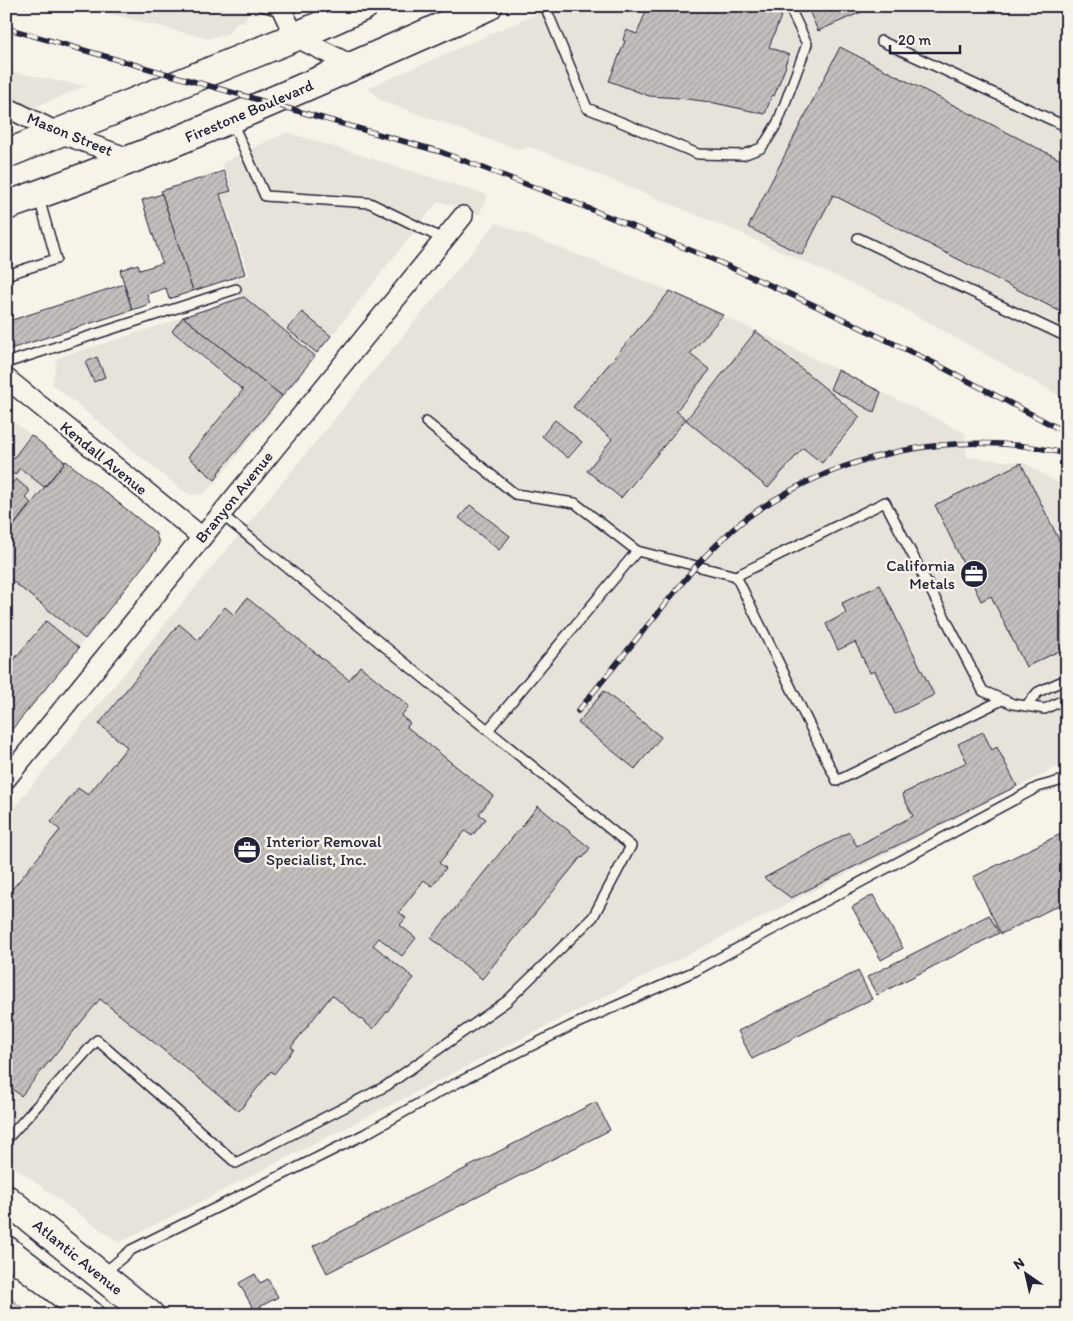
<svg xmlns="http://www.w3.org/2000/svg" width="1073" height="1321" viewBox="0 0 1073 1321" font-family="Itim,sans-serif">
<defs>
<pattern id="building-hatch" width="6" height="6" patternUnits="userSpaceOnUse" patternTransform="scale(1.25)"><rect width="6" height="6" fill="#c2bfbd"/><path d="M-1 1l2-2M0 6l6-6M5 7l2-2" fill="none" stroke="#a6a4a3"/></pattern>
</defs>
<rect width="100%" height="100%" fill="#f7f3e8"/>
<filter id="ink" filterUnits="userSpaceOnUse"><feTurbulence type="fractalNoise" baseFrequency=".02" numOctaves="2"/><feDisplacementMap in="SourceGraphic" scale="10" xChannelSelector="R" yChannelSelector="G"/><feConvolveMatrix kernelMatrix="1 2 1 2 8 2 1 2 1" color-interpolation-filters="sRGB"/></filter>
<g filter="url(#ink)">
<g fill="#e7e3db">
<path d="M81,6H249L244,23L238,21L229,33L208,39Z"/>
<path d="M554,6H1067V400L892,302L738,232L531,147L519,150L382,101L368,88Z"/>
<path d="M6,71L86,86L6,119Z"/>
<path d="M287,132L488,195L479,214L438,201L216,482L203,494L190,495L173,483L52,384L57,358L168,323L181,317L240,296L234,280L249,275L222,195L233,191L222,163Z"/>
<path d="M496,223L668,290L793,348L965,433L967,457L1025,463L1067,488V762L119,1243L6,1161V817Z"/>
<path d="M6,416L155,532L159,543L156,550L6,738Z"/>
</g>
<path fill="#d8d5cf" stroke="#7d7c85" d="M6,1295L32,1315H6Z"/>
<g fill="url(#building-hatch)" stroke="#22223b">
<path d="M648,6H770L783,11L769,47L789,55L785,65L786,66L774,96L772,95L765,114L710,102L679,98L649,96L609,81L625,41L623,40L626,30L637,34Z"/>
<path d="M807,6H875L818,31Z"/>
<path d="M840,47L1067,163V315L833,195L802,255L748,227Z"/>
<path d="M224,171L231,191L220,194L245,274L193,291L161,191Z"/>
<path d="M162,194L193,291L169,299L166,288L147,294L150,304L132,310L120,270L138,264L140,270L162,263L142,200Z"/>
<path d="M124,284L132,310L7,350L6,322Z"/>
<path d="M670,291L723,315L690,354L710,370L676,411L686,419L621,498L587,471L612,439L573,407Z"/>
<path d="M244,297L315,356L282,396L183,317Z"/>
<path d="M302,312L331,336L317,353L287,329Z"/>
<path d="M183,317L282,396L218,473L219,475L215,480L188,457L243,390L172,331Z"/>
<path d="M756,331L860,417L822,463L803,448L768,488L686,420Z"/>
<path d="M97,357L105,377L94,382L85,362Z"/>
<path d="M838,370L881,392L874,412L830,389Z"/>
<path d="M555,420L582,442L568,458L542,436Z"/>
<path d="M31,435L65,462L44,487L20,468L15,475L6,468Z"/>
<path d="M66,461L155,532L159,543L156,550L85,639L6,576V535Z"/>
<path d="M1021,463L1067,556V647L1026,667L991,596L981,601L935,505Z"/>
<path d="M16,479L30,491L25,497L31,503L6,535V483L10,486Z"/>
<path d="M470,505L510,536L499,550L459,518Z"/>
<path d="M880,585L934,695L895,714L875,671L870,673L855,642L838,650L826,624L846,613L842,603Z"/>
<path d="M247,598L349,680L360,666L409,706L401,716L410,723L407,727L493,796L479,814L486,819L472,836L465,831L439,863L446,868L432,886L424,880L399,912L406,918L400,925L416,938L402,956L379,938L373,945L414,978L373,1029L332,995L291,1047L294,1049L274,1074L271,1071L239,1111L100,999L21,1096L6,1084V897L60,830L51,822L78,788L88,795L127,747L99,724L179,624L198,640L225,607L234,615Z"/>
<path d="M46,621L79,648L9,733L6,730V669Z"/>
<path d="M604,691L661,737L635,769L578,723Z"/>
<path d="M983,732L992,750L997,747L1017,786L791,898L764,878L849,832L857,846L913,816L902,794L967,762L958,744Z"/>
<path d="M538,806L590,848L583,858L581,857L482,979L431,938Z"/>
<path d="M1067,831V901L1001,934L973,877Z"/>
<path d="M873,895L903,948L881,960L852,907Z"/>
<path d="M989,915L999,933L877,995L867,977Z"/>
<path d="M858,971L872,999L752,1059L738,1031Z"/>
<path d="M596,1102L610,1130L327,1273L313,1246Z"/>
<path d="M255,1274L260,1283L268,1279L278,1297L254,1310L239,1283Z"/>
</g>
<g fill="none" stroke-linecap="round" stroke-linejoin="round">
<g stroke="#22223b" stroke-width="12">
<g id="service">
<path d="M262,6L283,12"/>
<path d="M545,6L587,108L698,154L743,155L761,148L767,140L778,122L807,44L789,6"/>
<path d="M881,41L1067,127"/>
<path d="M232,122L265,196L370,203L443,239"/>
<path d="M858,238L1067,337"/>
<path d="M6,275L56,259L39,198"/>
<path d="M6,363L236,289"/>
<path d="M426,422L515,494L575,503L637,551L488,730"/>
<path d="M637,551L736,576L885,502L983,691L1013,704L1045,709L1067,698"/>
<path d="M736,576L837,781L1002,700"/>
<path d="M1026,706L1038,692L1067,679"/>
<path d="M6,1140L97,1040L236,1163L386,1086L507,1001L593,917L631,846L221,514"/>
<path d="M103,1274L131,1250L365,1134L441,1091L571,1026L695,971L1038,787L1067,779"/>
</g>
</g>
<g stroke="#22223b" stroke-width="22">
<g id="minor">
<path d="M282,6L283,12L295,37L354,66"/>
<path d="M6,107L59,133L134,160"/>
<path d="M6,378L202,537"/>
<path d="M6,779L463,216"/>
</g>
</g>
<g stroke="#22223b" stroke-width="31">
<g id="primary">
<path d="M6,154L295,37L364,6"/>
<path d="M6,206C171,148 329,77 488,6"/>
<path d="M6,1199L150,1315"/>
<path d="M6,1250L90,1315"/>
</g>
</g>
<use href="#service" stroke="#f7f3e8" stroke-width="9"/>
<use href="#minor" stroke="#f7f3e8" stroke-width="19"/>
<use href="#primary" stroke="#f7f3e8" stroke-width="28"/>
<g stroke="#22223b" stroke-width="5.5">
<g id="rail">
<path d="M6,28L441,152L573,202L712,259L816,306L936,364L1067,433"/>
<path d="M578,711L696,566C712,549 729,531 748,517C839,452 958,427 1067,454"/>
</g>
</g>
<use href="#rail" stroke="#f7f3e8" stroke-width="4" stroke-dasharray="11" stroke-linecap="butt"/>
</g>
</g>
<defs>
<g id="office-disc" transform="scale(1.4375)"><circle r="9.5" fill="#22223b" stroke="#f7f3e8"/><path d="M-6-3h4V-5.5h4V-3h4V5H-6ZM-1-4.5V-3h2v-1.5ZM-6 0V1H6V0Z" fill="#fff"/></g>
</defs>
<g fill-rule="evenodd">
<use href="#office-disc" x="974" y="574"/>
<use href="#office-disc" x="247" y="850"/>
</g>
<g text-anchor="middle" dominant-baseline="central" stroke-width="5" stroke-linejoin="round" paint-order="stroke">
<g font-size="16" fill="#22223b" stroke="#f7f3e8">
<text transform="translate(249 111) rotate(-23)">Firestone Boulevard</text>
<text transform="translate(70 134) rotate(22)">Mason Street</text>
<text transform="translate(104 458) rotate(39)">Kendall Avenue</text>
<text transform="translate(234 497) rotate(-51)">Branyon Avenue</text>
<text transform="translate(78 1257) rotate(39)">Atlantic Avenue</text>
</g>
<g font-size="16" fill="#22223b" stroke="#f7f3e8" text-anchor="end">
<text x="955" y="565">California<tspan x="955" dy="18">Metals</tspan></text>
<text x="266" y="841" text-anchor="start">Interior Removal<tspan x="266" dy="18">Specialist, Inc.</tspan></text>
</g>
</g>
<rect width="1073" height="1321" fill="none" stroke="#f7f3e8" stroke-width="25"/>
<rect x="12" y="12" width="1048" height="1296" fill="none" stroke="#22223b" stroke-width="2" filter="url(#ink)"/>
<g transform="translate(1026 1274) rotate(326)" stroke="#f7f3e8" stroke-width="4" paint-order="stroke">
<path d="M0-4L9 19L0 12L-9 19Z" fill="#22223b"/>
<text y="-8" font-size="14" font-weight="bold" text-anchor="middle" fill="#22223b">N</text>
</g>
<path d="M890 45v8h70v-8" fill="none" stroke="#22223b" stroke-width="2.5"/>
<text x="898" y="45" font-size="15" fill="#22223b" stroke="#f7f3e8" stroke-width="4" paint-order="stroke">20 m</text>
</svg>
